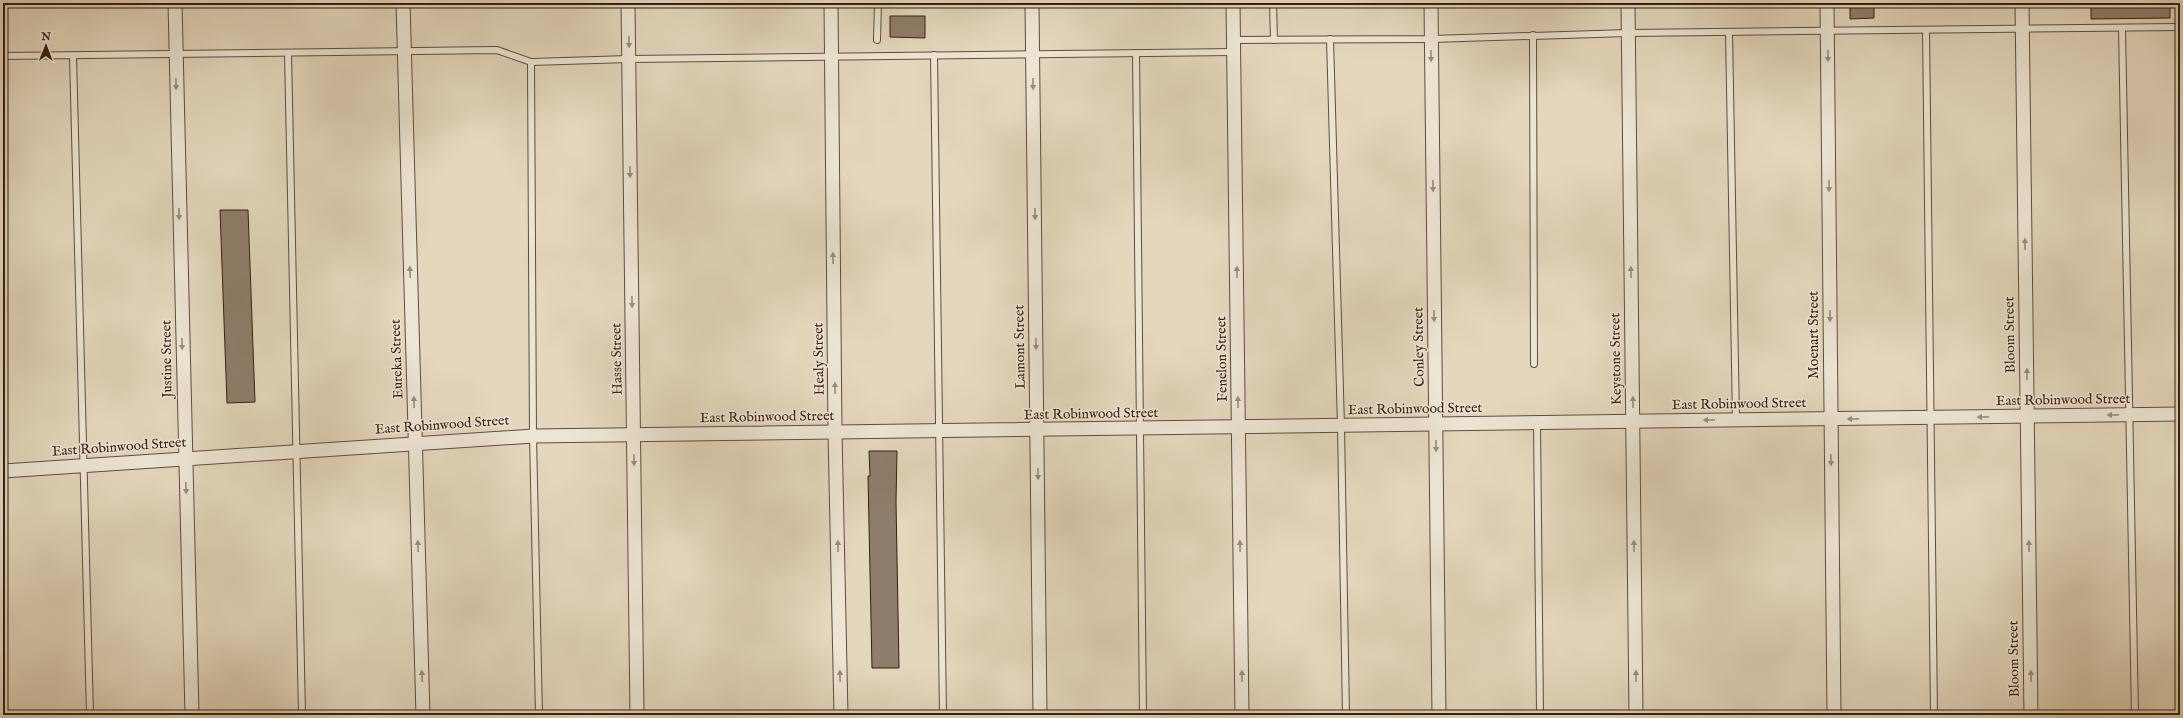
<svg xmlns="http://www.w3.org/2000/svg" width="2183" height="718" viewBox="0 0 2183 718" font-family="'IM FELL English',serif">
<rect width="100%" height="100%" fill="#e3d7bd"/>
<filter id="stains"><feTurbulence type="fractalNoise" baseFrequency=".005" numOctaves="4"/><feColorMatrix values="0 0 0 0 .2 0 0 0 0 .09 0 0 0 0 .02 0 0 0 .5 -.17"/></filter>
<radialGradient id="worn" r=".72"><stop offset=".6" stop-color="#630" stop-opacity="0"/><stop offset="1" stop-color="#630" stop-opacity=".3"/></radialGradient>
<g fill="#8f7e6b" stroke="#351e12">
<path d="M1850,3H1874V18L1850,19Z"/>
<path d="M2091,3H2170V18L2091,19Z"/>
<path d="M890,16H925V38L890,37Z"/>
<path d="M220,210H248L255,402L227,403Z"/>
<path d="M869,451H897L896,501L899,668H872L868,476H870Z"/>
</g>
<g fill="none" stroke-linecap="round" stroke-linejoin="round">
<g stroke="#604c3d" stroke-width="8">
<g id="service">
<path d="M1273,3L1274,40"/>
<path d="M2122,28L2135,715"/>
<path d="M1926,30L1934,715"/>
<path d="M1729,32L1736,420"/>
<path d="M1533,35L1534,364"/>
<path d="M1330,39L1341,426L1346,715"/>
<path d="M877,40L878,3"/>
<path d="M1234,40L1431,39L1628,33L2180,27"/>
<path d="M288,53L302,715"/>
<path d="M1136,53L1143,715"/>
<path d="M934,55L943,715"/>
<path d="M3,56L497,50L531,62L629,59L1234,52"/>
<path d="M73,56L90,715"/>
<path d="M531,62L533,436L539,715"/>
<path d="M1537,423L1540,715"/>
</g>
</g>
<g stroke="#604c3d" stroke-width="15">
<g id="minor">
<path d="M175,3L192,715"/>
<path d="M403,3L423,715"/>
<path d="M628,3L637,715"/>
<path d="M831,3L835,432L841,715"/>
<path d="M1032,3L1040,715"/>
<path d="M1233,3L1242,715"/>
<path d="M1431,3L1439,715"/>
<path d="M1628,3L1636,715"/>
<path d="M1827,3L1834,715"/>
<path d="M2022,3L2031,715"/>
<path d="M3,471L533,436L2180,414"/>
</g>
</g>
<use href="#service" stroke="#ede5d4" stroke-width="6"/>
<use href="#minor" stroke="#ede5d4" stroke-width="13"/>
</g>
<defs><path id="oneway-solid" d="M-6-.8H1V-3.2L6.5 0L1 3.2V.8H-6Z"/></defs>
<g fill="#9a8b7d">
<use href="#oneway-solid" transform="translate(629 42) rotate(89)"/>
<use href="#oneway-solid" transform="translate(1431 56) rotate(89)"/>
<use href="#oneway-solid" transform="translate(1828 56) rotate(90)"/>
<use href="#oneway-solid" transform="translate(176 84) rotate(89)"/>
<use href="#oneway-solid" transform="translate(1033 84) rotate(89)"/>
<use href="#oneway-solid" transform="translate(630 172) rotate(89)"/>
<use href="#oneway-solid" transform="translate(1433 186) rotate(89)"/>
<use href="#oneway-solid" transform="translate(1829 186) rotate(90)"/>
<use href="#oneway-solid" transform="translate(179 214) rotate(89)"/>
<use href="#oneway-solid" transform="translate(1035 214) rotate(89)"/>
<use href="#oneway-solid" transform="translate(2025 244) rotate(-91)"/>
<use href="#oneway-solid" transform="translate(833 258) rotate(-91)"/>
<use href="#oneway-solid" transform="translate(410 272) rotate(-92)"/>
<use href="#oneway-solid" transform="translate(1237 272) rotate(-91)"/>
<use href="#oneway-solid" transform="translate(1631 272) rotate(-91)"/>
<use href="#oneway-solid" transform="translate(632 302) rotate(89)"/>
<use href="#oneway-solid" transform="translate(1434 316) rotate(89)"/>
<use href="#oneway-solid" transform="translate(1830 316) rotate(90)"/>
<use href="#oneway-solid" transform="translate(182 344) rotate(89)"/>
<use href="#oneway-solid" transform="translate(1036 344) rotate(89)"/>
<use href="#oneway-solid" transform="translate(2027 374) rotate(-91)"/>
<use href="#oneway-solid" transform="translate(835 388) rotate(-91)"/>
<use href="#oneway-solid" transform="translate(414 402) rotate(-92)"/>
<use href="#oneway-solid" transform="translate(1238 402) rotate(-91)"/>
<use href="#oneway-solid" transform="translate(1633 402) rotate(-91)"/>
<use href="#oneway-solid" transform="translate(2113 415) rotate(179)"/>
<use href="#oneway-solid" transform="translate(1983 417) rotate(179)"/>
<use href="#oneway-solid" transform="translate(1853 419) rotate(179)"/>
<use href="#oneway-solid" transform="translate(1709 420) rotate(179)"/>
<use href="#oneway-solid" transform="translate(1436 446) rotate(89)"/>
<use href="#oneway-solid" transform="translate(634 460) rotate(89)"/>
<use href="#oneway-solid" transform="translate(1831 460) rotate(89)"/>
<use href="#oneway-solid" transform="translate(1038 474) rotate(89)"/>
<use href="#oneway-solid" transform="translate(186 488) rotate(88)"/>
<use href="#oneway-solid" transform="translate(418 546) rotate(-92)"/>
<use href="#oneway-solid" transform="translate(838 546) rotate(-91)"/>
<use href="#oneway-solid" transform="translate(1240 546) rotate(-91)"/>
<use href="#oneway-solid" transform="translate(1634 546) rotate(-91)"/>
<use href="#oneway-solid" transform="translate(2029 546) rotate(-91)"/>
<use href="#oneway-solid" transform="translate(422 676) rotate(-92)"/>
<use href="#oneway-solid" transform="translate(840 676) rotate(-91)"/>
<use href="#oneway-solid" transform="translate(1242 676) rotate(-91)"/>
<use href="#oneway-solid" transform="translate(1636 676) rotate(-91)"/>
<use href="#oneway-solid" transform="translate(2031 676) rotate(-91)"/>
</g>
<g text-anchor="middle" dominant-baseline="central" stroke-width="3" stroke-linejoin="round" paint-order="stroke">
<g font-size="14" fill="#351e12" stroke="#ede5d4">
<text transform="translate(1814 335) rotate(-90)">Moenart Street</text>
<text transform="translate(2010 335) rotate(-91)">Bloom Street</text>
<text transform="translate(1020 347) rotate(-91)">Lamont Street</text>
<text transform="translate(1419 347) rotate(-91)">Conley Street</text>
<text transform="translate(167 359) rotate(-91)">Justine Street</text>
<text transform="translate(397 359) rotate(-92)">Eureka Street</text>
<text transform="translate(617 359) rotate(-91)">Hasse Street</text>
<text transform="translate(819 359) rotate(-91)">Healy Street</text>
<text transform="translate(1222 359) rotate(-91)">Fenelon Street</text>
<text transform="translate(1616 359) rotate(-91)">Keystone Street</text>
<text transform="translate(2063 400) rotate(-1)">East Robinwood Street</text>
<text transform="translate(1739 404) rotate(-1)">East Robinwood Street</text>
<text transform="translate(1415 409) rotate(-1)">East Robinwood Street</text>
<text transform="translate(1091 414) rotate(-1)">East Robinwood Street</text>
<text transform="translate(767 417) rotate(-1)">East Robinwood Street</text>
<text transform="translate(442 425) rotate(-4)">East Robinwood Street</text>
<text transform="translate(119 447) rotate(-4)">East Robinwood Street</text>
<text transform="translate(2014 659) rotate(-91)">Bloom Street</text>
</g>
</g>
<rect width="2183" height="718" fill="none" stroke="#e3d7bd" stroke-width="16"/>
<rect x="4" y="4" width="2175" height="710" fill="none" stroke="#351e12" stroke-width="2"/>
<rect x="8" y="8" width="2167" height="702" fill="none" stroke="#351e12"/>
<g transform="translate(46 46) rotate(1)" stroke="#ede5d4" stroke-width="3" paint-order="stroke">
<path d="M0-3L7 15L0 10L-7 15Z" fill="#351e12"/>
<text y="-6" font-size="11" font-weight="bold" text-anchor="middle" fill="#351e12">N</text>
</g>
<rect width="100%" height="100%" filter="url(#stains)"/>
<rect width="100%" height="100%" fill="url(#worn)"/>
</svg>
